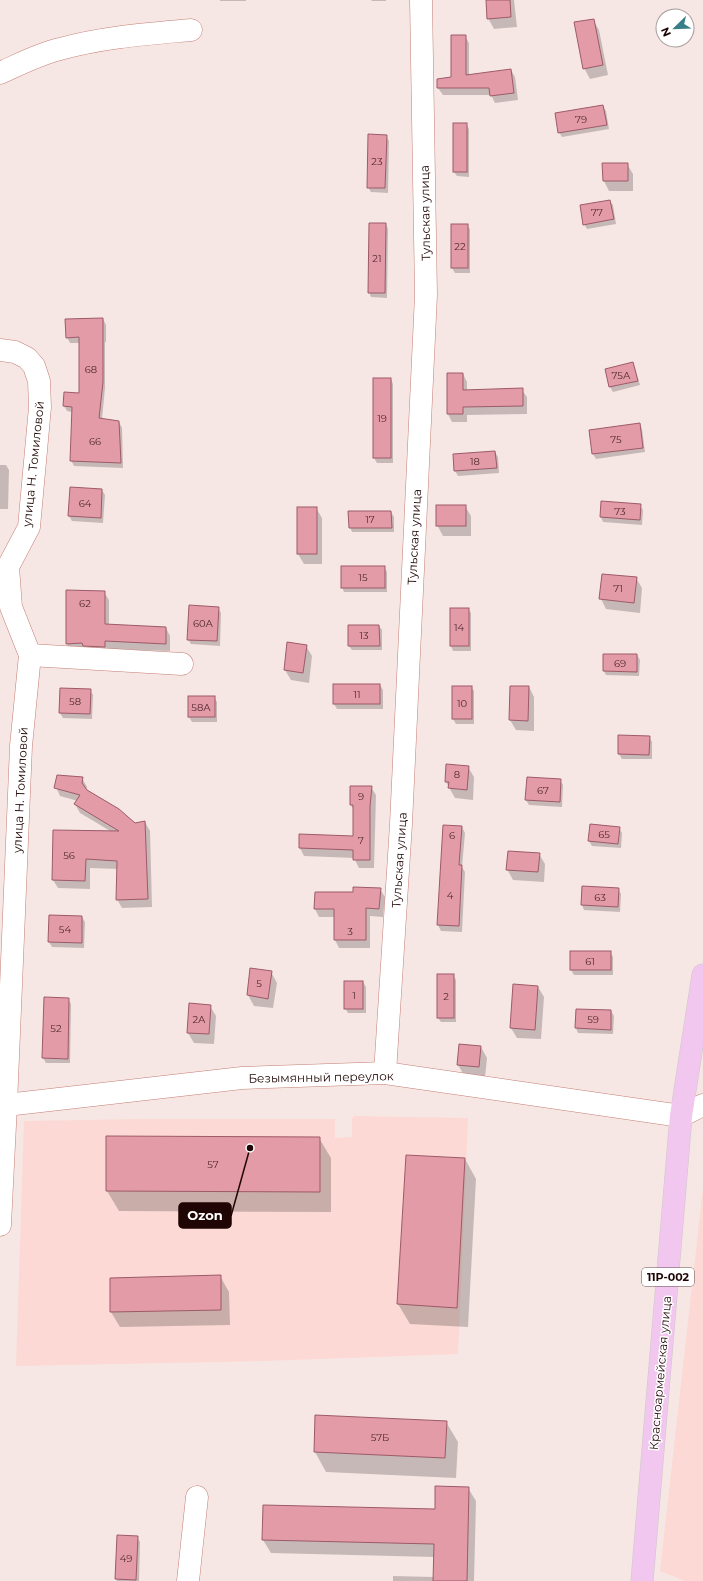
<svg xmlns="http://www.w3.org/2000/svg" width="703" height="1581" viewBox="0 0 703 1581" font-family="Montserrat,sans-serif">
<rect width="100%" height="100%" fill="#f7e7e4"/>
<g fill="#fcd9d4">
<path d="M354,1116L468,1118L458,1354L264,1361L16,1366L24,1121L140,1119H335V1138L352,1137V1119Z"/>
<path d="M703,1188V1581H685L660,1571Z"/>
</g>
<g fill="#0003">
<rect x="220" y="0" width="26" height="1"/>
<path d="M371,0H386V1H372Z"/>
<path d="M487,0H514L517,27L494,29L488,18Z"/>
<path d="M593,20L599,30L608,75L590,79L584,68Z"/>
<path d="M465,36L469,43V76L511,70L515,77L518,100L495,103L491,95H443L438,88L452,78Z"/>
<path d="M603,106L606,111L609,129L562,137L559,132Z"/>
<path d="M466,124L469,129V177L457,176L454,172Z"/>
<path d="M386,136L389,141L388,193L371,192L368,187Z"/>
<path d="M627,164L633,174V191H609L604,181Z"/>
<path d="M610,201L613,205L616,224L587,229L584,224Z"/>
<path d="M386,224L388,229L387,298L371,297L369,292Z"/>
<path d="M467,225L470,229V273H455L452,268Z"/>
<path d="M103,319L106,325V342H105V388L102,419L119,422L122,428L123,468L74,466L71,460L72,412L67,411L64,406L80,394V343H70L67,337Z"/>
<path d="M633,363L635,368L640,385L613,392L610,387L606,370Z"/>
<path d="M463,374L467,382V391L522,390L527,397V414L467,415V422H452L448,414Z"/>
<path d="M374,379H391L393,384V463H377L374,458Z"/>
<path d="M639,424L642,429L645,452L596,459L593,454L590,431Z"/>
<path d="M495,452L498,457L499,473L458,476L455,471Z"/>
<path d="M0,465H6L9,470L8,509H0Z"/>
<path d="M71,488L102,490L105,495L103,523L72,521L69,516Z"/>
<path d="M640,505L643,510L642,525L603,522L601,517Z"/>
<path d="M465,506L471,516V536H443L437,525Z"/>
<path d="M316,508L322,518V564H304L298,554Z"/>
<path d="M391,512L394,517V532H352L350,527Z"/>
<path d="M384,567L387,572V592H344L342,587Z"/>
<path d="M603,575L636,578L642,588L640,613L606,609L601,599Z"/>
<path d="M104,592L109,600V626L166,628L170,636V651L109,649L71,652L67,644Z"/>
<path d="M218,608L221,613L220,646L191,644L188,639Z"/>
<path d="M468,609L471,613V651H453L451,646Z"/>
<path d="M379,626L382,630V650H352L349,646Z"/>
<path d="M288,644L306,646L312,656L309,683L291,680L285,670Z"/>
<path d="M637,655L640,660L639,676L606,675L604,671Z"/>
<path d="M380,685L383,690V709H337L334,704Z"/>
<path d="M453,687H471L474,691V724H456L453,719Z"/>
<path d="M511,687H529L534,697V731L516,730L510,720Z"/>
<path d="M61,689L90,690L93,695L92,719L63,718L60,713Z"/>
<path d="M214,697L217,702V722H192L189,717Z"/>
<path d="M649,737L652,742V759H622L619,754Z"/>
<path d="M468,767L474,777L473,800L455,798L446,782Z"/>
<path d="M82,778L87,787L86,791L134,824L145,822L150,831L152,907L122,908L117,899L118,869L90,868V889L58,888L53,880L112,832L80,813L75,804L78,801L60,796L56,787Z"/>
<path d="M560,780L563,785L562,807L529,805L526,800Z"/>
<path d="M371,787L376,795L374,868H359L354,858L304,856L300,848L354,837V811L351,805Z"/>
<path d="M462,827L465,833L462,867L465,872L462,932L441,931L438,925Z"/>
<path d="M619,828L622,833L621,848L592,846L589,841Z"/>
<path d="M539,854L545,864L544,882L513,880L507,869Z"/>
<path d="M380,889L385,897L383,917L370,916V948H339L335,940V917H319L315,909L316,893L354,892Z"/>
<path d="M618,889L621,894L620,912L584,910L582,905Z"/>
<path d="M50,916L82,917L85,922L84,948L52,947L49,942Z"/>
<path d="M610,952L613,957V975H574L571,970Z"/>
<path d="M251,970L271,972L277,983L273,1008L254,1006L248,995Z"/>
<path d="M453,975L456,980V1022H441L438,1018Z"/>
<path d="M363,982L366,987V1013H348L345,1008Z"/>
<path d="M538,987L544,997L541,1039L517,1038L511,1028Z"/>
<path d="M68,999L71,1004L70,1063H46L43,1058Z"/>
<path d="M210,1006L216,1016L214,1044L194,1043L188,1033Z"/>
<path d="M576,1010L611,1011L614,1016L613,1034L578,1033L576,1028Z"/>
<path d="M481,1047L487,1058L485,1077L464,1075L458,1065Z"/>
<path d="M319,1138L331,1158V1212L119,1211L107,1191Z"/>
<path d="M465,1159L476,1179L468,1327L410,1324L398,1304Z"/>
<path d="M220,1276L229,1292L230,1325L120,1327L111,1312V1279Z"/>
<path d="M316,1416L446,1422L458,1442L456,1478L326,1472L315,1452Z"/>
<path d="M468,1488L476,1501L474,1581H393V1576L434,1577V1557L271,1553L263,1540L264,1506L436,1510Z"/>
<path d="M137,1537L140,1542L139,1581H117L116,1579Z"/>
</g>
<g fill="#e49ba8" stroke="#9d5a68">
<path d="M486,0H510L511,17L487,19Z"/>
<path d="M594,19L603,65L583,69L574,22Z"/>
<path d="M451,35H466V75L511,69L514,93L490,96L489,88H437V79L451,77Z"/>
<path d="M603,105L607,125L558,133L555,113Z"/>
<rect x="453" y="123" width="14" height="49"/>
<path d="M368,134L387,135L385,188H367Z"/>
<path d="M602,163H628V181H603Z"/>
<path d="M610,200L614,219L583,225L580,205Z"/>
<path d="M369,223H386L385,293H368Z"/>
<rect x="451" y="224" width="17" height="44"/>
<path d="M103,318V382L99,418L119,421L121,463L70,461L72,407L63,406L64,392L79,393V337L66,338L65,319Z"/>
<path d="M633,362L638,381L609,387L605,369Z"/>
<path d="M447,373H463V390L523,388V406L463,407V414H447Z"/>
<rect x="373" y="378" width="18" height="80"/>
<path d="M640,423L643,448L592,454L589,430Z"/>
<path d="M495,451L497,468L454,471L453,454Z"/>
<path d="M70,487L102,489L101,518L68,516Z"/>
<path d="M601,501L641,504L640,520L600,517Z"/>
<rect x="436" y="505" width="30" height="21"/>
<rect x="297" y="507" width="20" height="47"/>
<path d="M348,511H391L392,528H349Z"/>
<rect x="341" y="566" width="44" height="22"/>
<path d="M602,574L637,577L634,603L599,599Z"/>
<path d="M66,590L105,591V624L166,627V644L105,641V647L83,646L82,643L66,644Z"/>
<path d="M189,605L219,607L217,641L187,640Z"/>
<rect x="450" y="608" width="19" height="38"/>
<path d="M348,625H379L380,646H348Z"/>
<path d="M287,642L307,645L303,673L284,670Z"/>
<path d="M603,654H637V672L603,671Z"/>
<rect x="333" y="684" width="47" height="20"/>
<rect x="452" y="686" width="20" height="33"/>
<path d="M510,686H529L528,721L509,720Z"/>
<path d="M60,688L91,689L90,714L59,713Z"/>
<rect x="188" y="696" width="27" height="21"/>
<path d="M618,735L650,736L649,755L618,754Z"/>
<path d="M446,764L469,766L467,790L448,788L449,782H445Z"/>
<path d="M57,775L83,777L82,783L87,790L119,809L135,823L145,821L148,899L116,900L117,861L86,859L85,881L52,880L53,830L119,831L74,804L80,795L54,788Z"/>
<path d="M527,777L561,779L560,802L525,800Z"/>
<path d="M350,786H372L370,806V860H353V850L299,848V834L353,836V805H350Z"/>
<path d="M590,824L620,827L618,844L588,841Z"/>
<path d="M443,825L462,826L459,865H462L459,926L437,925Z"/>
<path d="M508,851L540,853L538,872L506,870Z"/>
<path d="M582,886L619,888L618,907L581,905Z"/>
<path d="M353,887L381,888L379,909L366,908V940H334V909H314L315,892H353Z"/>
<path d="M49,915L82,916V943L48,942Z"/>
<rect x="570" y="951" width="41" height="19"/>
<path d="M250,968L272,971L268,999L247,995Z"/>
<rect x="437" y="974" width="17" height="44"/>
<rect x="344" y="981" width="19" height="28"/>
<path d="M513,984L538,986L535,1030L510,1028Z"/>
<path d="M44,997L69,998L68,1059L42,1058Z"/>
<path d="M189,1003L211,1005L209,1034L187,1033Z"/>
<path d="M576,1009L611,1010V1030L575,1028Z"/>
<path d="M459,1044L481,1046L479,1067L457,1065Z"/>
<path d="M106,1136L320,1137V1192L106,1191Z"/>
<path d="M406,1155L465,1158L457,1308L397,1304Z"/>
<path d="M221,1275V1310L110,1312V1278Z"/>
<path d="M315,1415L447,1421L445,1458L314,1452Z"/>
<path d="M435,1486L469,1487L467,1581H433L434,1544L262,1540L263,1505L435,1509Z"/>
<path d="M117,1535L138,1536L136,1580L115,1579Z"/>
</g>
<g fill="none" stroke-linecap="round" stroke-linejoin="round">
<g stroke="#c47e75" stroke-width="23">
<g id="minor">
<path d="M0,73C20,64 39,54 60,49C103,37 147,34 191,30"/>
<path d="M0,350L15,352L27,358L34,366L39,381L40,407L29,527L8,567L11,607L30,655L21,746L6,1105L0,1225"/>
<path d="M30,655L182,664"/>
<path d="M385,1073L401,824L426,295L421,0"/>
<path d="M6,1105L242,1078L385,1073L681,1116L703,1105"/>
<path d="M188,1581L197,1497"/>
</g>
</g>
<g stroke="#cec8c8" stroke-width="23">
<path id="major" d="M642,1581L681,1116L703,975"/>
</g>
<use href="#minor" stroke="#fff" stroke-width="22"/>
<use href="#major" stroke="#f1c6ef" stroke-width="22"/>
</g>
<g text-anchor="middle" dominant-baseline="central" stroke-width="3" stroke-linejoin="round" paint-order="stroke">
<g font-size="10" fill="#502b2e">
<text x="581" y="119">79</text>
<text x="377" y="161">23</text>
<text x="597" y="212">77</text>
<text x="460" y="246">22</text>
<text x="377" y="258">21</text>
<text x="91" y="369">68</text>
<text x="621" y="375">75А</text>
<text x="382" y="418">19</text>
<text x="616" y="439">75</text>
<text x="95" y="441">66</text>
<text x="475" y="461">18</text>
<text x="85" y="503">64</text>
<text x="620" y="511">73</text>
<text x="370" y="519">17</text>
<text x="363" y="577">15</text>
<text x="618" y="588">71</text>
<text x="85" y="603">62</text>
<text x="203" y="623">60А</text>
<text x="459" y="627">14</text>
<text x="364" y="635">13</text>
<text x="620" y="663">69</text>
<text x="357" y="694">11</text>
<text x="75" y="701">58</text>
<text x="462" y="703">10</text>
<text x="201" y="707">58А</text>
<text x="457" y="774">8</text>
<text x="543" y="790">67</text>
<text x="361" y="796">9</text>
<text x="604" y="834">65</text>
<text x="452" y="835">6</text>
<text x="361" y="840">7</text>
<text x="69" y="855">56</text>
<text x="450" y="895">4</text>
<text x="600" y="897">63</text>
<text x="65" y="929">54</text>
<text x="350" y="931">3</text>
<text x="590" y="961">61</text>
<text x="259" y="983">5</text>
<text x="354" y="995">1</text>
<text x="446" y="996">2</text>
<text x="199" y="1019">2А</text>
<text x="593" y="1019">59</text>
<text x="56" y="1028">52</text>
<text x="213" y="1164">57</text>
<text x="380" y="1437">57Б</text>
<text x="126" y="1558">49</text>
</g>
<rect fill="#fff" stroke="#625150" stroke-width="1" x="642" y="1268" width="52" height="18" rx="3"/>
<g font-size="11" font-weight="bold" fill="#1f0605">
<text x="668" y="1277">11Р-002</text>
</g>
<g font-size="12" fill="#1f0605" stroke="#fff">
<text transform="translate(425 213) rotate(-91)">Тульская улица</text>
<text transform="translate(33 464) rotate(-84)">улица Н. Томиловой</text>
<text transform="translate(414 537) rotate(-87)">Тульская улица</text>
<text transform="translate(20 790) rotate(-87)">улица Н. Томиловой</text>
<text transform="translate(399 860) rotate(-86)">Тульская улица</text>
<text transform="translate(321 1077) rotate(-1)">Безымянный переулок</text>
<text transform="translate(660 1373) rotate(-85)">Красноармейская улица</text>
</g>
</g>
<path fill="none" stroke="#1f0605" stroke-width="1.5" d="M250 1148L231 1216"/>
<circle fill="#1f0605" stroke="#fff" stroke-width="1.5" cx="250" cy="1148" r="4"/>
<rect fill="#1f0605" stroke="#1f0605" stroke-width="1.5" x="179" y="1203" width="52" height="25" rx="4"/>
<g font-size="13" text-anchor="middle" font-weight="bold" fill="#fff">
<text x="205" y="1220">Ozon</text>
</g>
<g transform="translate(675 28) rotate(247)"><circle r="19" fill="#ffffff" stroke="#a59b9b"/>
<path d="M0-3L7 15L0 10L-7 15Z" fill="#377e88"/>
<text y="-6" font-size="11" font-weight="bold" text-anchor="middle" fill="#1f0605">N</text>
</g>
</svg>
